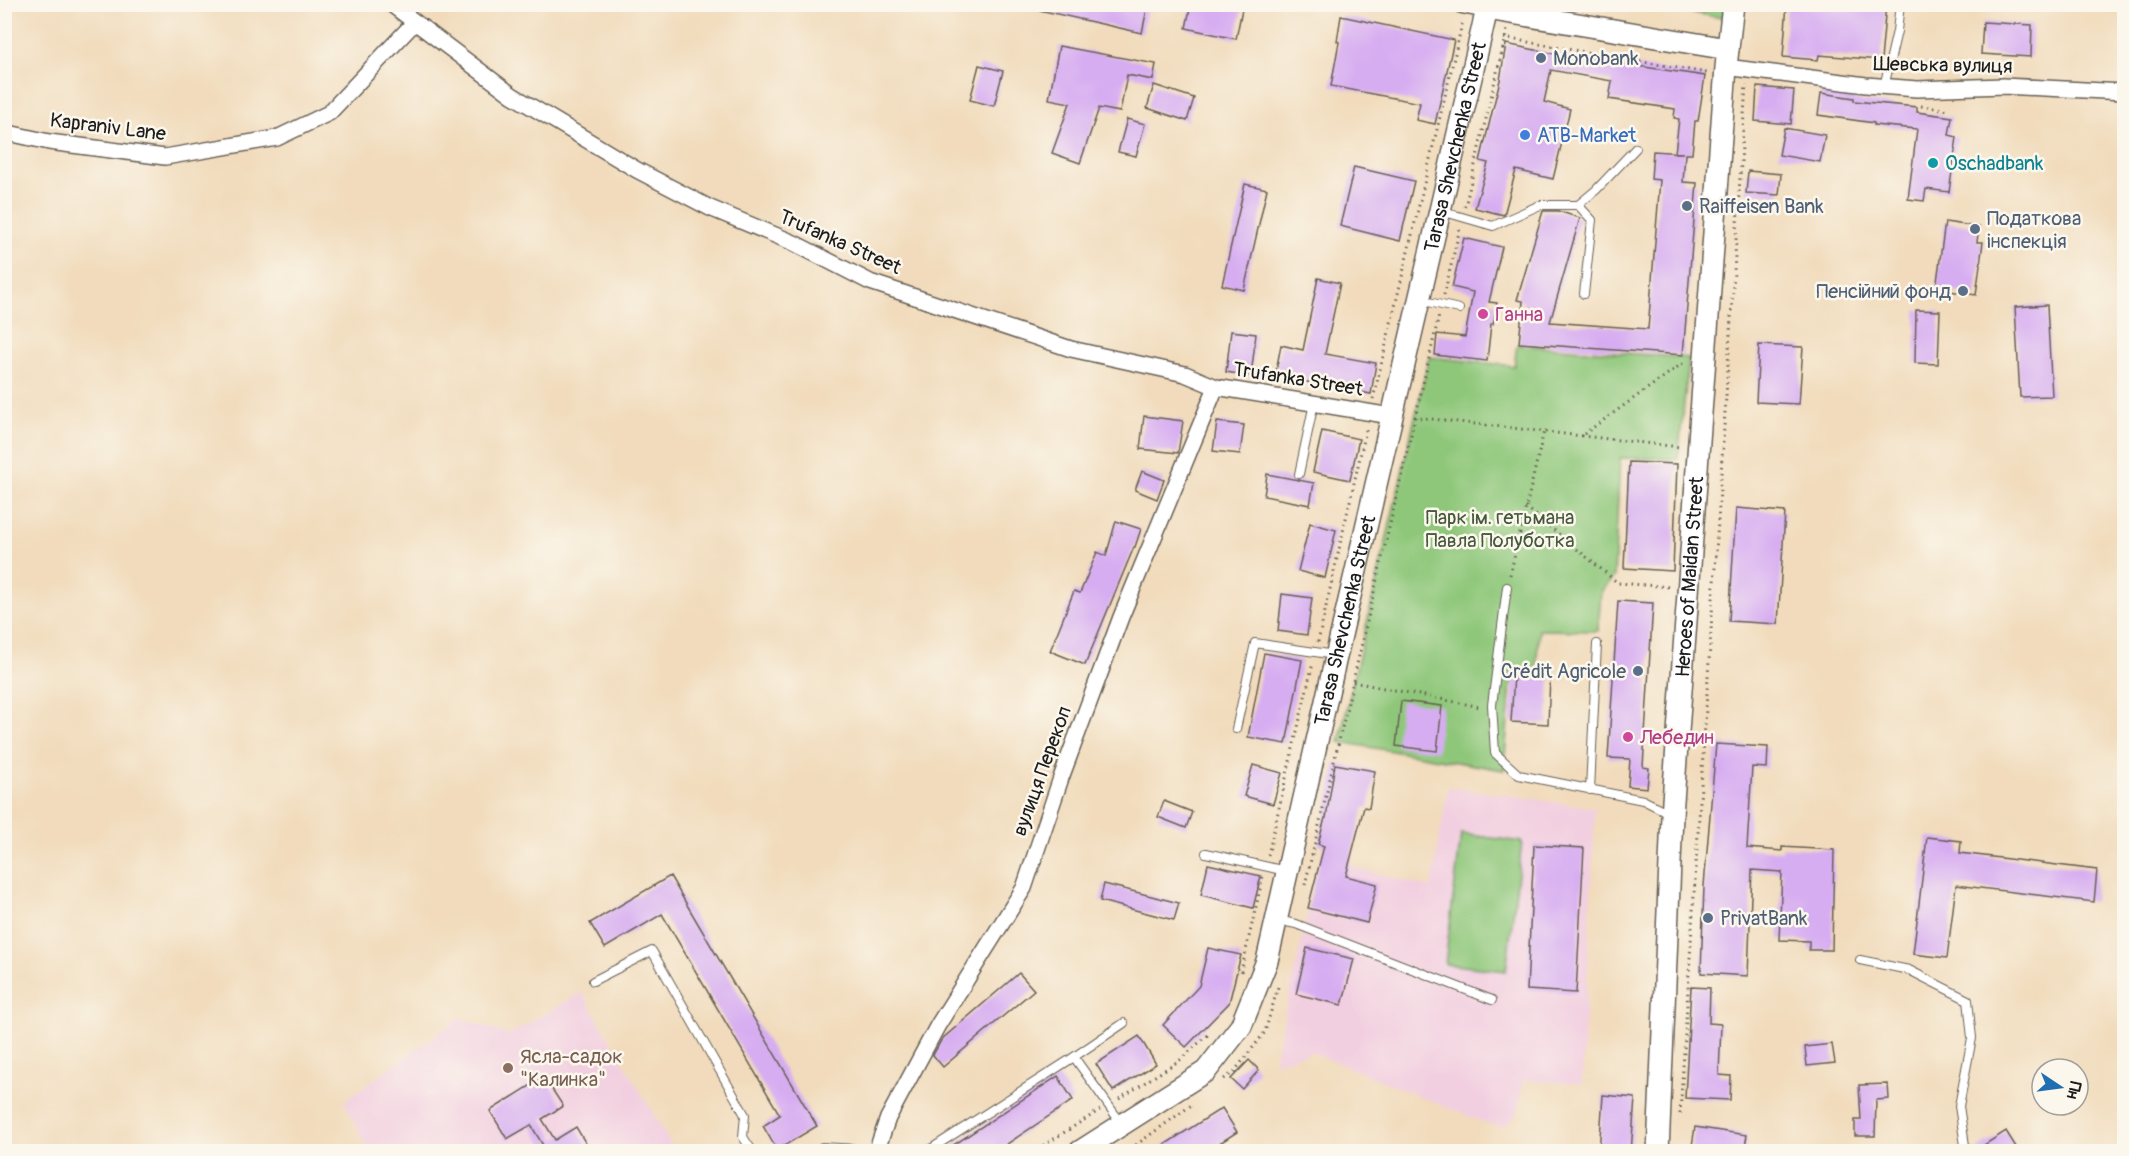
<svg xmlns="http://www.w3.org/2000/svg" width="2129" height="1156" viewBox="0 0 2129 1156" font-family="Pangolin,sans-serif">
<rect width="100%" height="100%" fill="#fbf7ec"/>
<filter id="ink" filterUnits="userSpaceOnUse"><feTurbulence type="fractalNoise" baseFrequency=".0167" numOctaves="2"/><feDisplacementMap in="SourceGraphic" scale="12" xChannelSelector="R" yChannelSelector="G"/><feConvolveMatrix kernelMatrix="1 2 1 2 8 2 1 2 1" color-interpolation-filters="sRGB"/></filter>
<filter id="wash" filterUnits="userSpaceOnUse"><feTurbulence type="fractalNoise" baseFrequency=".008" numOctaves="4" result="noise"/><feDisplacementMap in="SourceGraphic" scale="24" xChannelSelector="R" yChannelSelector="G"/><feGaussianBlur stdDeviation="1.35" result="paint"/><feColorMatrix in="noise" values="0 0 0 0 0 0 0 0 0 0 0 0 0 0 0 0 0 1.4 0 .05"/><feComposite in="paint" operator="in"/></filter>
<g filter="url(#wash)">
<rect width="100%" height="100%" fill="#f1dbbc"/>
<g fill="#f2cfe0">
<path d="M1448,787L1595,808L1582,1084L1523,1080L1518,1113L1503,1127L1483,1122L1311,1052L1274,1063L1320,858L1431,888Z"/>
<path d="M582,992L675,1151H369L344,1101L460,1018L509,1035Z"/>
</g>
<g fill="#8fc77a" stroke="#56724b" stroke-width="1.5">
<path d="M1645,5H1724L1723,18Z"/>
<path d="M1517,345L1689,358L1678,459L1620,458L1614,577L1601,592L1598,631L1539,630L1536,670L1512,669L1504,770L1339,742L1429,357L1514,366Z"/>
<path d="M1461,834L1522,842L1506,971L1445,964Z"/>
</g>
<g id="blocks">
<g fill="#d7adf1">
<path d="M1039,4H1148L1142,33L1039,10Z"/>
<path d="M1191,4H1243L1236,39L1186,28Z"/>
<path d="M1787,4H1886L1881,60L1819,55L1818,60L1783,57Z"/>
<path d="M1341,16L1454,40L1435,124L1416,120L1420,103L1331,86L1339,42L1337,41Z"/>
<path d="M1983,22L2032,25L2031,57L1981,54Z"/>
<path d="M1506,44L1570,57V56L1705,76L1698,121H1695L1692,154H1685L1683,182L1697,183L1683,355L1519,343L1523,301L1517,300L1543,211H1558L1580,218L1550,322L1648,329L1660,180L1651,179L1653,151L1683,153H1675L1679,119L1674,118L1675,109L1609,99L1612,81L1551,70L1544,102L1570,109L1553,179L1516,170L1504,215L1475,208L1488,163L1480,161L1500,80Z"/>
<path d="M1059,46L1156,64L1153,80L1127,75L1120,112L1099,108L1080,163L1052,153L1070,103L1049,99Z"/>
<path d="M979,65L1003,71L994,106L970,100Z"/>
<path d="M1154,85L1194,98L1187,121L1147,108Z"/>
<path d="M1757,87L1794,90L1791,124L1755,121Z"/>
<path d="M1821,93L1854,98V101L1917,107V112L1952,117L1949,135L1957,137L1949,192L1926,189L1924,201L1908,199L1917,129L1874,125V123L1818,115Z"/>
<path d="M1127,119L1145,124L1136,156L1118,152Z"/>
<path d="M1784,128L1825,135L1820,162L1779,155Z"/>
<path d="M1354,167L1414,181L1400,241L1340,226Z"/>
<path d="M1748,171L1781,174L1779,195L1746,193Z"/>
<path d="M1245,184L1267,189L1244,290L1222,285Z"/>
<path d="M1945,222L1979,227L1977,242H1983L1976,295L1936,289Z"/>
<path d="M1464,238L1502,247L1489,302L1497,303L1493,324H1491L1487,361L1435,355L1437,334L1465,337L1473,292L1452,287Z"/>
<path d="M1318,278L1340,283L1325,354L1376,363L1371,394L1275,376L1281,345L1303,350Z"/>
<path d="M2047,305L2052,396L2020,397L2015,307Z"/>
<path d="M1916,310L1940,311L1938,364L1915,363Z"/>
<path d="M1231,331L1256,334L1251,376L1226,372Z"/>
<path d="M1759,345L1803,347L1799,404L1756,402Z"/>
<path d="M1144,416L1183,421L1178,453L1140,449Z"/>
<path d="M1217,422L1244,425L1240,454L1213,451Z"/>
<path d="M1322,431L1359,439L1350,480L1313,472Z"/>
<path d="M1629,462L1677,464L1673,571L1624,568Z"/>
<path d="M1142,471L1164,480L1157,499L1135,490Z"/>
<path d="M1267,474L1314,483L1310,505L1264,496Z"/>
<path d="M1736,508L1785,512L1778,624L1729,621Z"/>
<path d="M1116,521L1141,529L1135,547H1134L1085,665L1050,651L1074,591L1080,593L1097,552L1106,556Z"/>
<path d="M1310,523L1336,530L1325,578L1298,571Z"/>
<path d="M1282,594L1312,598L1307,635L1278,631Z"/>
<path d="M1618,601L1653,603L1643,767L1649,768L1647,788L1628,786L1630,759L1608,758Z"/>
<path d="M1264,653L1302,660L1286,744L1248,737Z"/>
<path d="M1514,675L1550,677L1548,724L1511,722Z"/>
<path d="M1401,701L1442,706L1437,751L1396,746Z"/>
<path d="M1716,744L1768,747L1767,768L1752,767L1747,848L1782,851V847L1834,850L1832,950H1809V941L1779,940L1782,872L1752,870L1748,976L1701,973L1704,886Z"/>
<path d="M1335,764L1375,771L1369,808L1364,807L1346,876L1377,884L1367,923L1308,908L1324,846L1318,844L1325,818H1326Z"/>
<path d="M1253,765L1282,773L1273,804L1244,796Z"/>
<path d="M1164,801L1192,812L1186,828L1158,817Z"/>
<path d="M1927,837L1961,841L1960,853L2097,870L2094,902L1956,885L1947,958L1913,954Z"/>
<path d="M1534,845L1584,848L1576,993L1527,990Z"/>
<path d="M1208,864L1261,876L1253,908L1201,895Z"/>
<path d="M670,876L817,1126L777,1150L763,1126L780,1115L662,914L605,948L590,923Z"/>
<path d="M1104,884L1179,903L1174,920L1100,901Z"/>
<path d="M1208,948L1241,955L1229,1003L1186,1047L1163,1025L1199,986Z"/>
<path d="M1307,948L1354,959L1342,1005L1296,994Z"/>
<path d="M1019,973L1034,990L943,1067L933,1055L942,1039Z"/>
<path d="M1691,987L1710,988L1709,1023L1721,1024L1719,1075L1731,1076L1730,1100L1685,1098Z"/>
<path d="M1139,1036L1156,1064L1113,1091L1096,1064Z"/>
<path d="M1832,1044L1835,1063L1807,1066L1805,1047Z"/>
<path d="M1249,1060L1259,1070L1242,1089L1231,1079Z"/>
<path d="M1058,1076L1073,1100L995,1152H943Z"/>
<path d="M544,1077L563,1106L542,1119L555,1140L576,1127L591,1152H536L544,1147L531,1125L507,1139L490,1111Z"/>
<path d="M1888,1084L1889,1099L1876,1100L1875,1136H1855V1120H1861L1859,1085Z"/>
<path d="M1603,1095L1635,1098L1631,1152H1599Z"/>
<path d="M1222,1108L1237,1132L1206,1152H1153Z"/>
<path d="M1695,1127L1747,1135L1744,1152H1691Z"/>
<path d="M2006,1131L2016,1147L2009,1152H1973Z"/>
</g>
</g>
</g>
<g filter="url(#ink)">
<use href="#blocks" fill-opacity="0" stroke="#675f54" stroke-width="1.5"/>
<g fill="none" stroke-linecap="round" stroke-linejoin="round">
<g stroke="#675f54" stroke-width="10">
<g id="service">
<path d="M1884,87L1897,31L1900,4"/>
<path d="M1578,205L1592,220L1584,294"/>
<path d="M1441,211L1493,226L1540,205H1578L1596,190L1636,148"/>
<path d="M1420,300L1459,309"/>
<path d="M1299,474L1314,403"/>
<path d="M1507,587L1492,705L1495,753L1519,775L1643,800L1671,814"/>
<path d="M1236,729L1255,643L1335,655"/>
<path d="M1590,790L1597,644"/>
<path d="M1206,853L1286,871"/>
<path d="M1277,920L1296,924L1492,1000"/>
<path d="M1860,960L1909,970L1968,1000L1972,1038L1959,1106L1966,1152"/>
<path d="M593,981L652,951L745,1115L743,1137L753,1152"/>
<path d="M1121,1123L1074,1057L1124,1023"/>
<path d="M815,1152L822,1147L875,1150"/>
<path d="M926,1152L1074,1057"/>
</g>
</g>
<g stroke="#675f54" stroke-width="18">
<g id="minor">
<path d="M391,4L512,95L637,170L710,208L794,243L870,282L1071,349L1185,374L1216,387L1391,416"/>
<path d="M1726,67L1866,85L1917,89L2003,86L2124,92"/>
<path d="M4,132L49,142L165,157L277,138L329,113L414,23"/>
<path d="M876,1152L888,1118L938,1025L1024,888L1061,778L1121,617L1216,387"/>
</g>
</g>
<g stroke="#675f54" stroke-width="21">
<path id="tertiary" d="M1462,4L1487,9"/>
</g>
<g stroke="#675f54" stroke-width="24">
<g id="secondary">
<path d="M1487,9L1728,49"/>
<path id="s1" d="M1079,1152L1206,1071L1241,1026L1267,961L1344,622L1487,9L1491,4"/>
<path id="s2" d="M1658,1152L1672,815L1726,67L1733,4"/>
</g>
</g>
<g stroke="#675f54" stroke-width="3" stroke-dasharray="1.5 4.5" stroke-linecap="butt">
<path d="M1504,38L1707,73"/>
<path d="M1921,106L1950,110"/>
<path d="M1465,207L1507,30"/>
<path d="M1444,295L1460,228"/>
<path d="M1373,399L1463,20"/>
<path d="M1414,417L1680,447"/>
<path d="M1584,434L1686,361"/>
<path d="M1526,507L1618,583L1671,587"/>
<path d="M1510,575L1544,431"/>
<path d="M1318,642L1367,426"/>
<path d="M1353,682L1481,707"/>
<path d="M1268,855L1313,663"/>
<path d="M1305,885L1439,316"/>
<path d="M1241,972L1263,876"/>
<path d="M1224,1079L1234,1072L1265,1032L1278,987"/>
<path d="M1119,1099L1180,1060L1210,1033"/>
<path d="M1680,1114L1746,84"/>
<path d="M1033,1152L1100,1110"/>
<path d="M1126,1152L1193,1104"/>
</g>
<use href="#service" stroke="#fff" stroke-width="8"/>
<use href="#minor" stroke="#fff" stroke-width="15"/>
<use href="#tertiary" stroke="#fff" stroke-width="18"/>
<use href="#secondary" stroke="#fff" stroke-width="21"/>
</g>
</g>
<g fill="#5c6f8a" stroke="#fbf7ec" stroke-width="2">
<circle cx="1541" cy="58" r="6"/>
<circle cx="1687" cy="206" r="6"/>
<circle cx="1975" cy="229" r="6"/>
<circle cx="1963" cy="291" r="6"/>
<circle cx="1638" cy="671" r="6"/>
<circle cx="1708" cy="918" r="6"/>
</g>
<circle fill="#3f7fe0" stroke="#fbf7ec" stroke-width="2" cx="1525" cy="135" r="6"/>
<circle fill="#0f9aa8" stroke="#fbf7ec" stroke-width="2" cx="1933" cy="163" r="6"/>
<g fill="#d1479c" stroke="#fbf7ec" stroke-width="2">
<circle cx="1483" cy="314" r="6"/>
<circle cx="1628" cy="737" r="6"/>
</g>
<circle fill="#8d6e63" stroke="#fbf7ec" stroke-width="2" cx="508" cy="1068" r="6"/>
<g text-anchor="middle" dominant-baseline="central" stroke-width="5" stroke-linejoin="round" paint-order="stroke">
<g font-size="20" fill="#4e5e75" stroke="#fbf7ec" text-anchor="start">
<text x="1553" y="58">Monobank</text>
<text x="1699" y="206">Raiffeisen Bank</text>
<text x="1987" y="218">Податкова<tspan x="1987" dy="23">інспекція</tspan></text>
<text x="1951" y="291" text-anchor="end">Пенсійний фонд</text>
<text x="1626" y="671" text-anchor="end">Crédit Agricole</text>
<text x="1720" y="918">PrivatBank</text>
</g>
<g font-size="20" fill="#1c1c1c" stroke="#fbf7ec">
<text transform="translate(1943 65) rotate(1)">Шевська вулиця</text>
<text transform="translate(108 127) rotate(7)">Kapraniv Lane</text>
<text stroke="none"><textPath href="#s1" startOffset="1113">Tarasa Shevchenka Street</textPath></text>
<text transform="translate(840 242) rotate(24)">Trufanka Street</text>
<text transform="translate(1298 379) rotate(9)">Trufanka Street</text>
<text stroke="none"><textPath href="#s2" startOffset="576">Heroes of Maidan Street</textPath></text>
<text stroke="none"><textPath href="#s1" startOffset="627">Tarasa Shevchenka Street</textPath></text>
<text transform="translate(1042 771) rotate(-70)">вулиця Перекоп</text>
</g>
<g font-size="20" fill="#366cbe" stroke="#fbf7ec" text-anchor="start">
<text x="1537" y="135">ATB-Market</text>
</g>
<g font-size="20" fill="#0d838f" stroke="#fbf7ec" text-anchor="start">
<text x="1945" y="163">Oschadbank</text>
</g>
<g font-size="20" fill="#b23c85" stroke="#fbf7ec" text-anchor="start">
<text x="1495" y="314">Ганна</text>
<text x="1640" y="737">Лебедин</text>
</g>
<g font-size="20" fill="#44583d" stroke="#fbf7ec">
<text x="1500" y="517">Парк ім. гетьмана<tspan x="1500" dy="23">Павла Полуботка</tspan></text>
</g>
<g font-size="20" fill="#785e54" stroke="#fbf7ec" text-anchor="start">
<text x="520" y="1056">Ясла-садок<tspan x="520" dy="23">"Калинка"</tspan></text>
</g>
</g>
<rect width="2129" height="1156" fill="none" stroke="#fbf7ec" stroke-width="24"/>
<g transform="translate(2060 1087) rotate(103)"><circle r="28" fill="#fbf7ec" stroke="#a29f99" stroke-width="1.5"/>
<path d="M0-4.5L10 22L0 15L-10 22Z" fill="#1f6fb2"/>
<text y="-9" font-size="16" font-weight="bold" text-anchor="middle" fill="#1c1c1c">Пн</text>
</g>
</svg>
